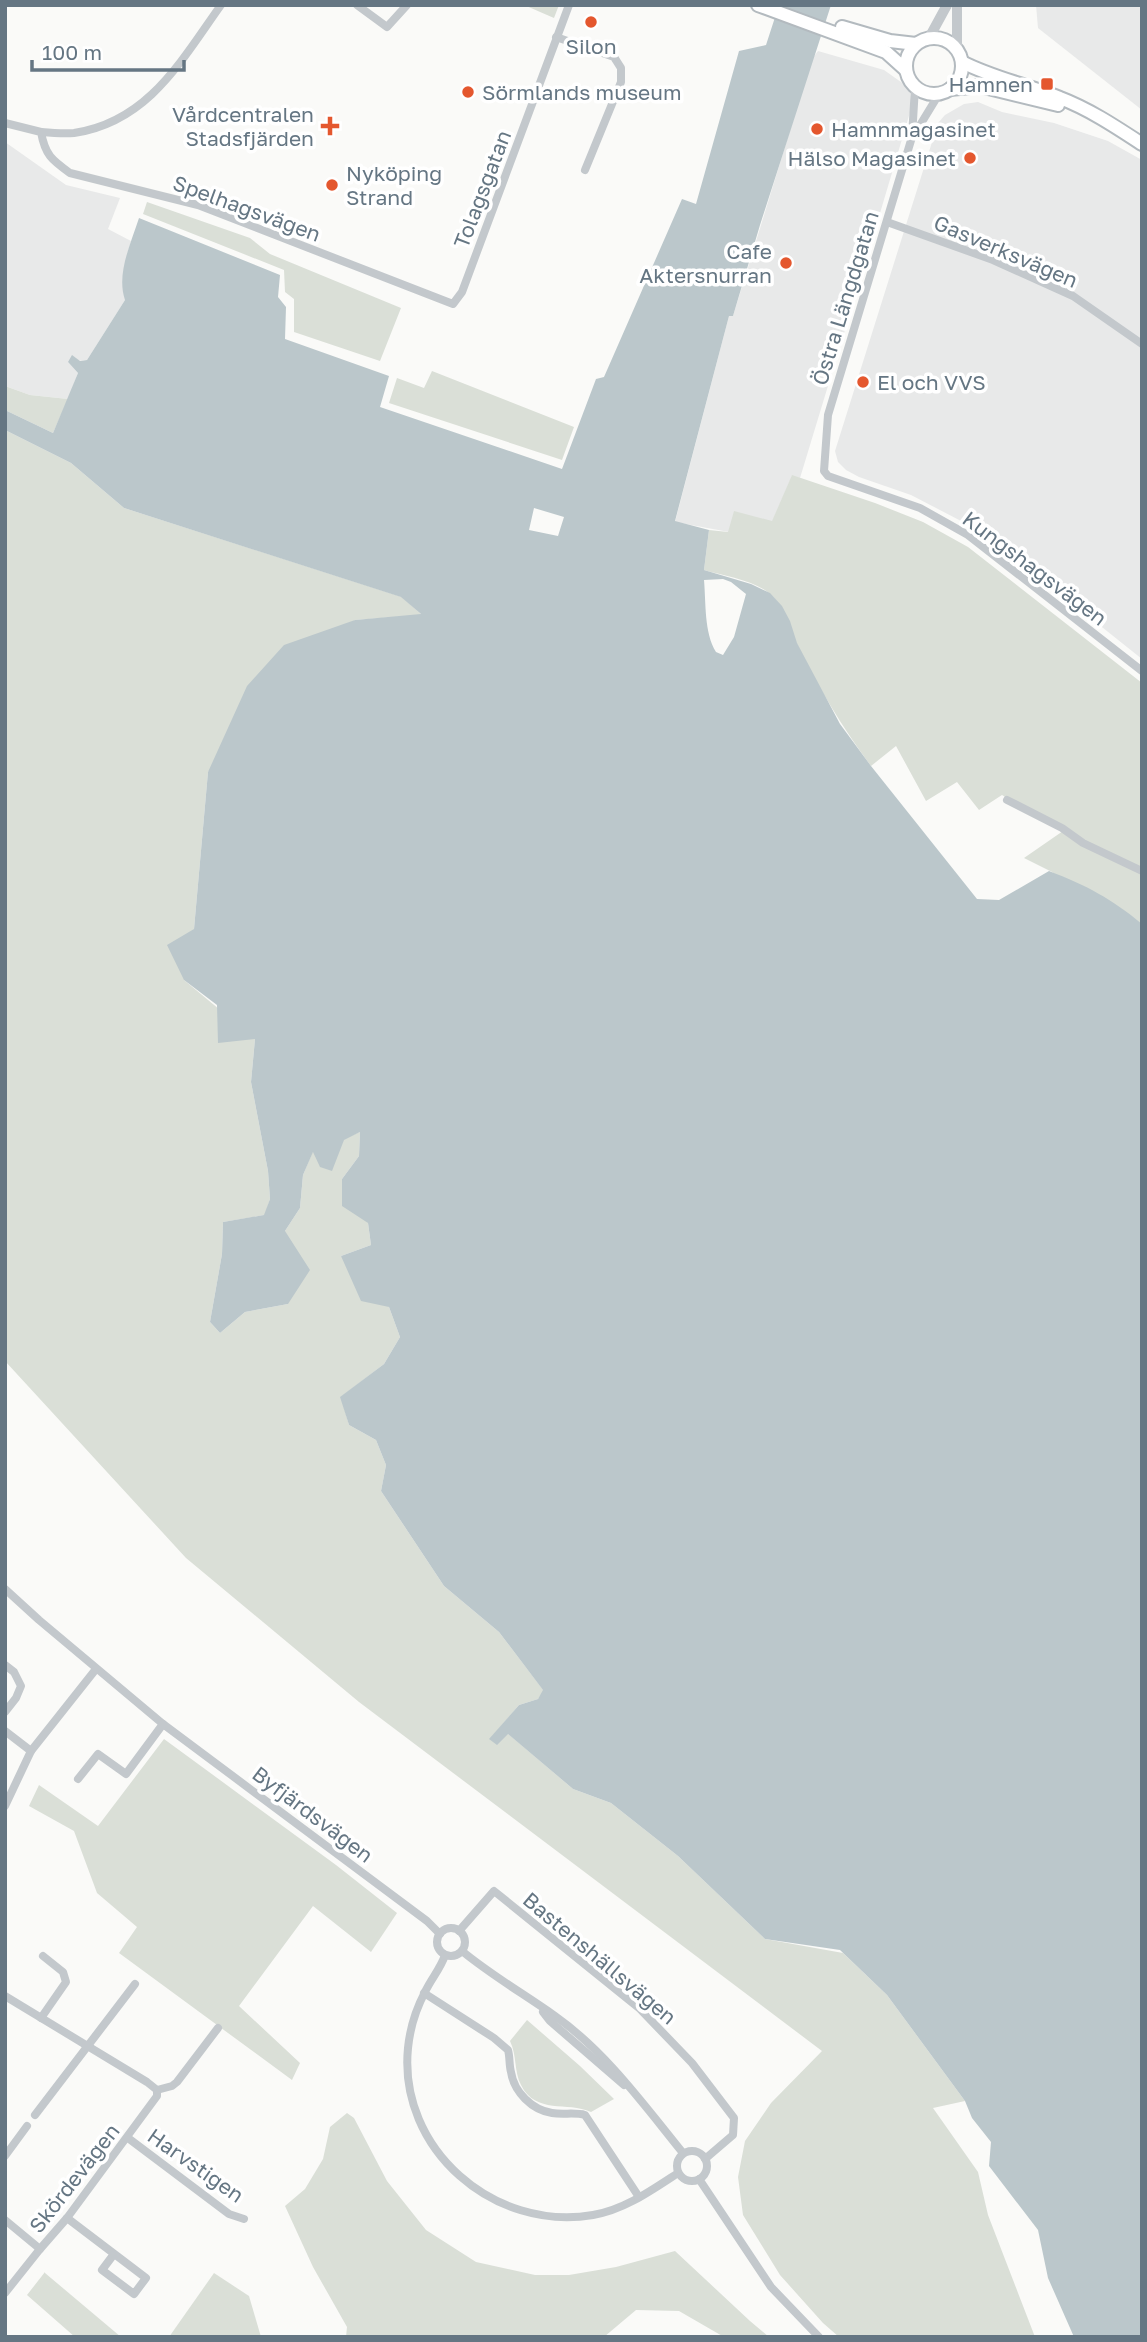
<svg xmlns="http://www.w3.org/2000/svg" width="1147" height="2342" viewBox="0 0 1147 2342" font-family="'Golos Text',sans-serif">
<rect width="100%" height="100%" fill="#fafaf8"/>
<g fill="#e8e9e9">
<path d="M1036,5H1142V110L1038,28Z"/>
<path d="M818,51L884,70L908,87L910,93L911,109L858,287L800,478L792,476L772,522L729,532L675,522L729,316H733L812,59Z"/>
<path d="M978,102L1002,112L1054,123L1108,141L1142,160V659L1009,553L963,522L911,495L859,477L846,470L838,462L835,451L938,123L945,115L964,104Z"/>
<path d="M5,142L66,185L120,198L108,229L131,241L127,255L125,300L87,360L68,362L78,373L68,399L30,395L5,386Z"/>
</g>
<g fill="#dadfd7">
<path d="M524,5H559L554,18Z"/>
<path d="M147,202L250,238L270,254L401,308L380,361L294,332V299L285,292L284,270L143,214Z"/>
<path d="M432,371L574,427L562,460L389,403L397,378L424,388Z"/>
<path d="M5,386L30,395L68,399L53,433L5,410Z"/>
<path d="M5,430L71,463L124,508L402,597L422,615L355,620L208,772L194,929L184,980L255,1039L251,1082L268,1171L270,1199L265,1215L223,1222L222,1254L210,1322L220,1333L245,1312L288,1304L285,1231L300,1208L303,1175L313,1151L360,1132L359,1156L342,1179L368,1223L371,1245L341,1256L389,1307L400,1337L384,1364L341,1397L349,1425L376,1440L386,1465L381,1491L444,1586L499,1632L544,1691L538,1699L519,1705L490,1739L507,1733L573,1789L611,1803L678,1856L765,1939L843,1953L887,1995L965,2101L933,2108L978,2172L988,2215L1035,2337H839L823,2323L780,2275L743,2215L738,2177L745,2141L771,2103L822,2051L359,1702L186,1558L5,1361Z"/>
<path d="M792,475L875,503L923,522L968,547L1142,683V948L1052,872L1024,858L1063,831L1002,795L979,810L957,782L926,801L896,746L871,766C843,728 819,689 798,646C789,628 787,609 770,594C754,580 724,576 704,570L709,530L728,532L734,511L772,521Z"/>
<path d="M164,1739L336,1865L397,1913L371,1952L313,1906L239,2006L300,2063L292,2080L119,1953L137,1927L97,1893L74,1831L29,1806L39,1785L98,1826Z"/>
<path d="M527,2020L580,2066L614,2099L591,2112C567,2101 536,2115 521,2085C514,2072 517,2055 510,2041Z"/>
<path d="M347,2113L354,2118L387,2181L426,2230L476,2262L535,2275H569L616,2267L675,2251L750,2321L769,2337H724L679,2311L636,2310L604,2337H346L347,2327L313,2267L285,2206L305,2189L323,2159L330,2127Z"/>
<path d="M45,2272V2273L121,2337H75L27,2295Z"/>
<path d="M214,2273L249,2296L261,2337H169Z"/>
</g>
<path fill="#bbc7cb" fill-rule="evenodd" d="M779,5H831L760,225L733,316H729L675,521L709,530L704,570L751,584L770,593L782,606L790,621L797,643L840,724L871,766L977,899L999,900L1049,871C1086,885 1112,899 1142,924V2337H1074L1048,2278L1038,2230L989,2166L991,2142L972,2118L965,2101L887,1995L840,1950L765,1939L678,1856L611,1803L573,1789L508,1734L497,1745L489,1739L519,1705L538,1699L543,1690L499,1632L444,1586L381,1491L386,1465L376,1440L349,1425L340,1397L384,1364L400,1337L389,1307L361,1301L341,1256L371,1245L368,1223L342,1206V1179L359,1156L360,1132L344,1140L332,1171L320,1167L313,1152L303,1175L300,1208L285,1231L310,1270L288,1304L245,1312L220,1333L210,1322L222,1254L223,1222L264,1215L270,1199L268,1171L251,1082L255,1039L218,1043L217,1005L184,980L167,945L194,929L208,772L247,686L284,645L355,620L421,614L401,597L124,508L71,463L5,430V410L53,433L78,373L68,362L72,355L80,361L87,360L125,300C116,274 131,243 139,218L280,275L278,297L286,307L285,339L389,376L380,407L562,469L596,379L604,377L682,199L696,204L739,51L766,45ZM534,508L564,517L558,536L529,530ZM723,579L731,582L746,594L734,637L723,655L716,652C704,633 706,602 704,580Z"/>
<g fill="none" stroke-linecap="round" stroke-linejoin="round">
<g stroke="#b3babf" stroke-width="16">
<g id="secondary">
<path d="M758,5L886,52L906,70"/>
<path d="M842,27L890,41L916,44"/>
<circle cx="934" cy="66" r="28"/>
<path d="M962,62C993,78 1028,85 1060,98C1089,109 1116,127 1142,144"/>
<path d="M950,89L980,86L1058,105"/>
</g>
</g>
<g stroke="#c3c8cc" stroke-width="8">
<path d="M357,5L387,27L407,5"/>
<path d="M556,37L614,57L621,68V82L585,170"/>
<path d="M915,87L912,137L828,415L824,471L828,476L920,508L968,535L1142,671"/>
<path d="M5,123L41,132C45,155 52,160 70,173L198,205L453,304L462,292L569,5"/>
<path d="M41,132C52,133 63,134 74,133C148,122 181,61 221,5"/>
<path d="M914,135L939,94"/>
<path d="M887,222L993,260L1073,296L1142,344"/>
<path d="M1007,800L1062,828L1083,843L1142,871"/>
<path d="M5,1589L39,1620L163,1724L427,1921L440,1934"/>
<path d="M5,1665L14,1672L21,1686L16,1698L5,1712"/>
<path d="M5,1731L31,1751"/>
<path d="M78,1779L98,1754L126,1774L163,1724"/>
<path d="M5,1806L31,1751L96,1669"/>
<circle cx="451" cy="1942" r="14"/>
<path d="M459,1931L494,1891L640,2009L692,2063L734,2118L733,2135L705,2159"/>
<path d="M462,1951C491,1975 524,1994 555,2016C606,2052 644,2105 683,2153"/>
<path d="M445,1955C441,1968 431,1979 425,1992C416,2009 410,2028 408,2048C398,2149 494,2232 593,2215C624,2210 652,2190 678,2173"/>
<path d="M424,1993L494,2038L508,2050C510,2057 509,2065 511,2072C514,2092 532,2110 552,2113C563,2115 575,2112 585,2115L639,2197"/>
<path d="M5,1996L147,2082L157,2090V2096L67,2218L40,2249L5,2220"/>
<path d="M543,2012L550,2021L624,2085"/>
<path d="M41,2018L66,1982L63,1972L43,1956"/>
<path d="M157,2090L172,2086L177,2082L218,2028"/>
<path d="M35,2115L135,1984"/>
<path d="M128,2138L229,2214L244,2219"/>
<circle cx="692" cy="2166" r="15"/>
<path d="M5,2156L27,2126"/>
<path d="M699,2179L771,2287L819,2337"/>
<path d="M67,2218L146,2278L134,2294L102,2270L114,2254"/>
<path d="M5,2293L40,2249"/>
</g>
<g stroke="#c3c8cc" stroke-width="10">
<path d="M957,5V51"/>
<path d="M929,38L947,5"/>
</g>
<use href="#secondary" stroke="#fff" stroke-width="12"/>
</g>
<g fill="#e4572e" stroke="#fff" stroke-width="2.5">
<circle cx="591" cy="22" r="7"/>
<rect x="1040" y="77" width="14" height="14" rx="3.5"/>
<circle cx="468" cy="92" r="7"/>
<path d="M326.5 115.5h7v7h7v7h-7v7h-7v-7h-7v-7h7z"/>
<circle cx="817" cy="129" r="7"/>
<circle cx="970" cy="158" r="7"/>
<circle cx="332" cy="185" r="7"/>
<circle cx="786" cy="263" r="7"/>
<circle cx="863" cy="382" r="7"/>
</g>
<g text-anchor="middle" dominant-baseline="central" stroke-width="7" stroke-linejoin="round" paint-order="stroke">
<g font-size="21" fill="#657683" stroke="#fff" text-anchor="end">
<text x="591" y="46" text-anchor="middle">Silon</text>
<text x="1033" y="84">Hamnen</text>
<text x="482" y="92" text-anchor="start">Sörmlands museum</text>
<text x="314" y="114">Vårdcentralen<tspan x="314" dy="24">Stadsfjärden</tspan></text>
<text x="831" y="129" text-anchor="start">Hamnmagasinet</text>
<text x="956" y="158">Hälso Magasinet</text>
<text x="346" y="173" text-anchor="start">Nyköping<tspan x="346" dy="24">Strand</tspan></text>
<text x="772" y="251">Cafe<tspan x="772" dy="24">Aktersnurran</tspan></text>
<text x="877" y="382" text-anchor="start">El och VVS</text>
</g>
<g font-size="21" fill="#657683" stroke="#fff">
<text transform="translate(482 189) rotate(-69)">Tolagsgatan</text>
<text transform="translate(247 208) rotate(20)">Spelhagsvägen</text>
<text transform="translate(1006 251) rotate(23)">Gasverksvägen</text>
<text transform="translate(845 298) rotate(-73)">Östra Längdgatan</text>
<text transform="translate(1035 568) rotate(37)">Kungshagsvägen</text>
<text transform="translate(313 1814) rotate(37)">Byfjärdsvägen</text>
<text transform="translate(600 1958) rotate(40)">Bastenshällsvägen</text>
<text transform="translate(196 2165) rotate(35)">Harvstigen</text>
<text transform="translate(74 2178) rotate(-52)">Skördevägen</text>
</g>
</g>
<rect width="1147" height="2342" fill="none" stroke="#657683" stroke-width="14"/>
<path d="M32 60v10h152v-10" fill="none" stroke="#657683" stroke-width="3.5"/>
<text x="42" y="60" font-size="21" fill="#657683" stroke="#ffffff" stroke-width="5" paint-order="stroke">100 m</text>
</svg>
